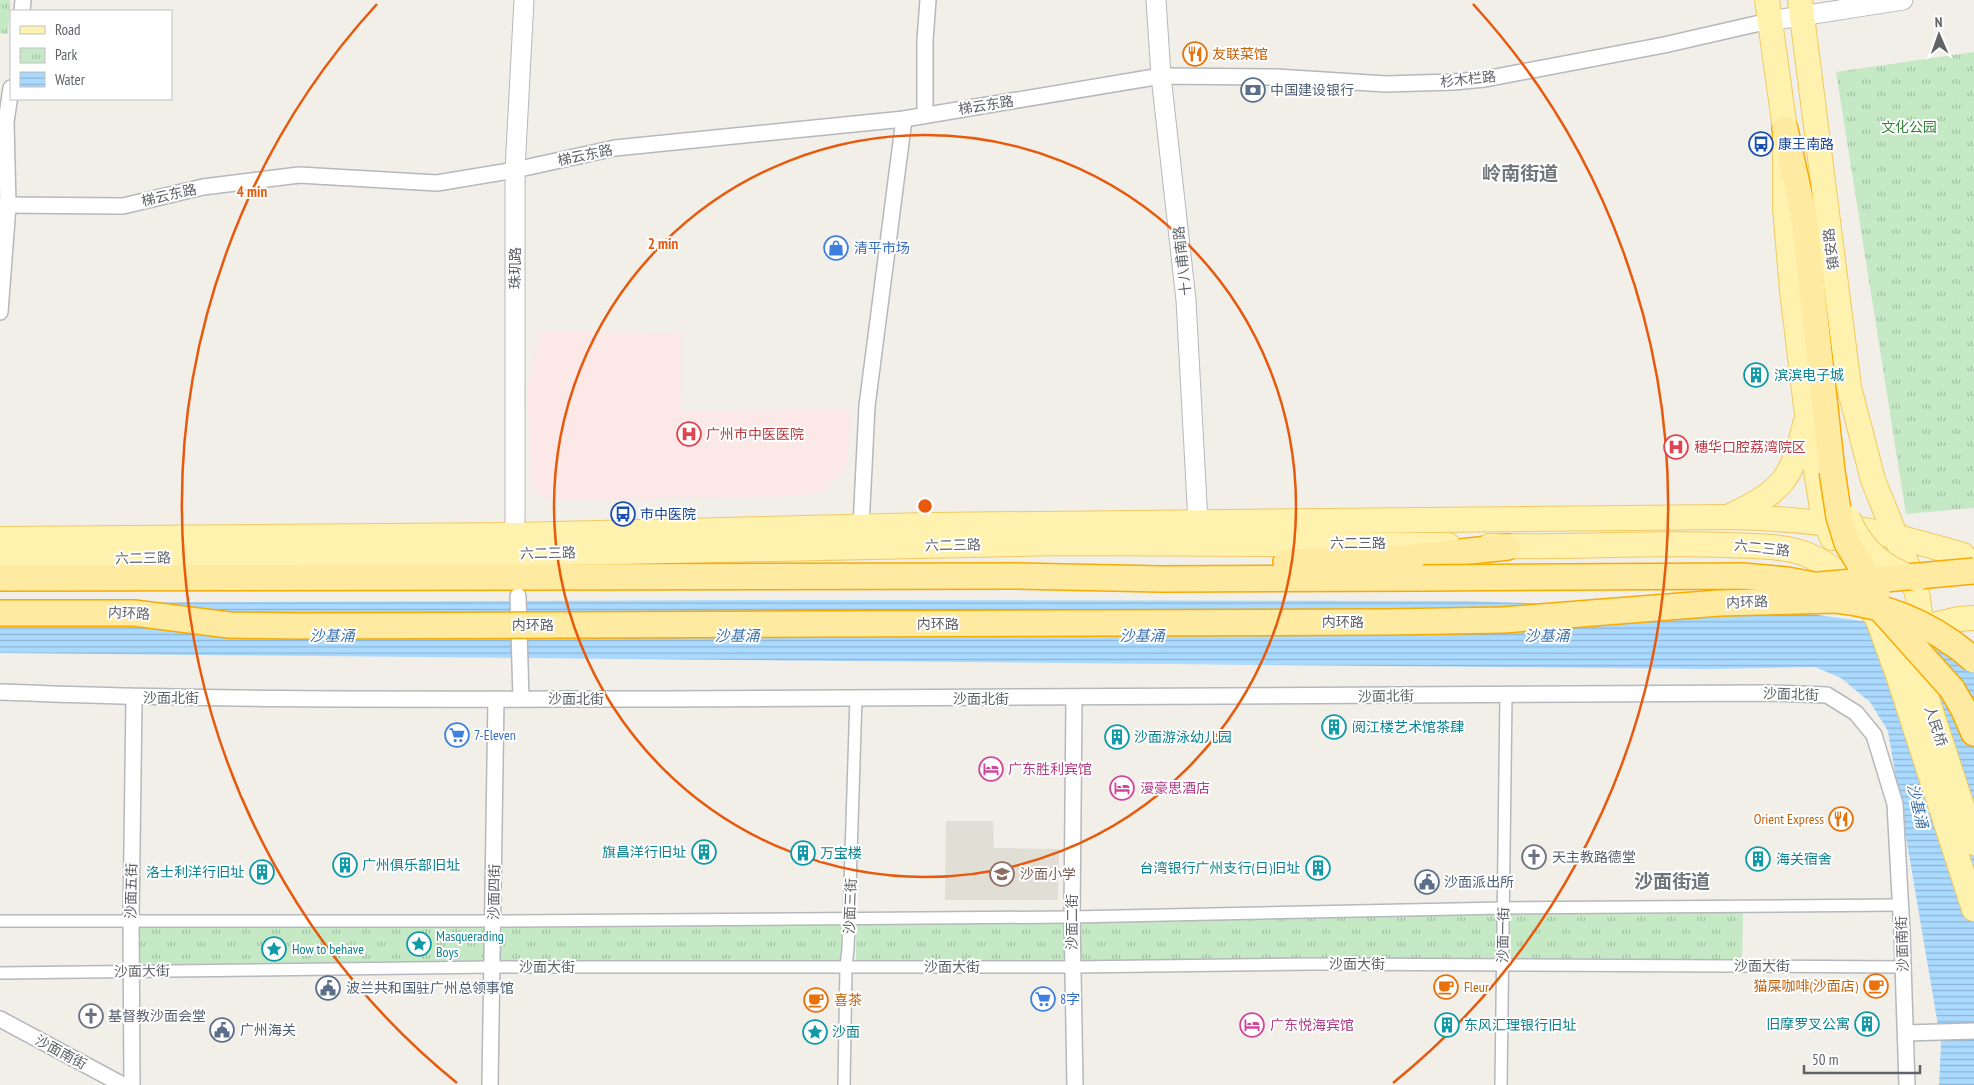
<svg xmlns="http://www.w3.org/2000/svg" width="1974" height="1085" viewBox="0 0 1974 1085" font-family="'PT Sans Narrow','Noto Sans SC',sans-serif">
<defs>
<pattern id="park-tufts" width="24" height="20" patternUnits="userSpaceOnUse" patternTransform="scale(1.25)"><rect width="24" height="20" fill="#c5e8c5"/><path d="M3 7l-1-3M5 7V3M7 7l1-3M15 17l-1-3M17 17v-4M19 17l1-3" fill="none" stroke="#a3c0a4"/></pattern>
<pattern id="water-rules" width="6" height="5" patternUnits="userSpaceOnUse" patternTransform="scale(1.25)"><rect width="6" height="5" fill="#aadaff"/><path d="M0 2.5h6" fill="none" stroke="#8eb4d2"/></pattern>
</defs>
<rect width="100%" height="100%" fill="#f1efe8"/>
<path fill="#e1ded6" d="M946,821H993L994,848L1059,849L1058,900H945Z"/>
<path fill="#fce8e6" d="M540,332L682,333L681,411L850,410L848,457L845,468L838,477L822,491L805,496L597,500L549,499L537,493L531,481L527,390Z"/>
<g fill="url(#park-tufts)">
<path d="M0,0H10L8,34L0,33Z"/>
<path d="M1974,52V508L1906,514L1836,72Z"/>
<path d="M1743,911L1742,959H1511L1510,912Z"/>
<path d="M1497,912V958L1078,962L1077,923Z"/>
<path d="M841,922V961H498L497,925Z"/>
<path d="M856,922H1066L1068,963L856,961Z"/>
<path d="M139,923L488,926L489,962L139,965Z"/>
</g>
<path fill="url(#water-rules)" d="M796,600L1467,601L1803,613L1958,634L1974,643V1085H1939L1941,1043L1888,731L1870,702L1841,678L1815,667L1710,669L0,653V603Z"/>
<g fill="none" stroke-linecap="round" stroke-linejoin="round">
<g stroke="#b5b8bc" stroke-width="14">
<g id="pedestrian">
<path d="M0,921H494L1072,917L1503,908L1901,905"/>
<path d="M0,973L493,967H1073L1311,964L1904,967"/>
<path d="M844,1085L846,966L848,949L856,697"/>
<path d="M1501,1085L1506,695"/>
</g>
</g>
<g stroke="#b5b8bc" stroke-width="18">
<g id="minor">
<path d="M22,11L23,0"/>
<path d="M925,115V40L928,0"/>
<path d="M0,205L123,206L203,187L299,175L437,183L515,170L615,148L904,119L1161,76L1276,77L1386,84L1453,82L1485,79L1664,45L1769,21"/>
<path d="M0,312L8,206L6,122L11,88"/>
<path d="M861,527L867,406L904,119"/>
<path d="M518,596L521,699"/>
<path d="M0,692C222,701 444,699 666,699C1033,699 1400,696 1767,693L1827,695L1856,713L1874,735L1895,804L1902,933L1907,1085"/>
<path d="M1074,699L1072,917L1075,1085"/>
<path d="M0,1019L123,1085"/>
<path d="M1906,1033L1974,1031"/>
<path d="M132,1085L131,921L134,698"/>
<path d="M490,1085L496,699"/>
</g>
</g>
<g stroke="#b5b8bc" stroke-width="21">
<g id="tertiary">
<path d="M1156,0L1161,76L1186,300L1198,522"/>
<path d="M1769,21L1903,0"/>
<path d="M515,535V170L524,0"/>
</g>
</g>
<g stroke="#f2c960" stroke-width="26">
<g id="primary">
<path d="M1767,0L1785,129V208L1792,291L1807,415L1822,508L1826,524L1832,538"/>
<path d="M1800,0L1849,387L1873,480L1913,579L1918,598L1923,641"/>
<path d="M1732,515C1783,491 1792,478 1805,424"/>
<path d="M0,539L515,535L930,525L1728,517C1784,518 1842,523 1896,537C1919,542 1941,549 1963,555"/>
<path d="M1489,546C1568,548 1647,542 1726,545C1752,546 1783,545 1808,555C1827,563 1844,577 1856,592"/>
<path d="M0,561L622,552L1064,543L1448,545"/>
<path d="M1866,600L1878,620L1898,675L1974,909"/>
<path d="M1921,628L1959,619L1974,618"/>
<path d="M1897,641L1915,666L1924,690L1974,843"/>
</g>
</g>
<g stroke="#f9ab00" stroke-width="28">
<g id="trunk">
<path d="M1785,129L1804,217L1832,471"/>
<path d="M1286,562L1403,558L1508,547"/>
<path d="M0,578L1017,576L1161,579L1423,578"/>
<path d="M1952,689L1963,708L1974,733"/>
</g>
</g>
<use href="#pedestrian" stroke="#fff" stroke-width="11"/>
<use href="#minor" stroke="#fff" stroke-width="15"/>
<use href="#tertiary" stroke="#fff" stroke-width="19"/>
<use href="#primary" stroke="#fff2af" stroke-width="24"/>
<use href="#trunk" stroke="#feeaa1" stroke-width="25"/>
<g stroke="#f2c960" stroke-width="26" stroke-linecap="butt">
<path id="primary-bridge" d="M1848,518C1862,550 1883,569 1917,579"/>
</g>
<g stroke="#f9ab00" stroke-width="28" stroke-linecap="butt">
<g id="trunk-bridge">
<path d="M1832,471L1839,517L1847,543L1877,593"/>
<path d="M1423,578L1743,576L1787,580L1836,589"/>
<path d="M1819,585L1974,571"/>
<path d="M1883,612L1952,689"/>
<path d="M0,613H134L229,625L297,626L1387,622L1503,620L1719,603L1835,600C1888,605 1934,625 1974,660"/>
</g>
</g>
<use href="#primary-bridge" stroke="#fff2af" stroke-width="24"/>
<use href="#trunk-bridge" stroke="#feeaa1" stroke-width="25"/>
</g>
<g fill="none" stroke="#e8590c" stroke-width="2.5">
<circle cx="925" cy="506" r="371"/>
<path d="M457 1083A743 743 0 0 1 377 4M1473 4A743 743 0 0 1 1393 1083"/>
</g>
<defs>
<g id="restaurant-ring" transform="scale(1.25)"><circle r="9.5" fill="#fff" stroke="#e8710a" stroke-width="1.5"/><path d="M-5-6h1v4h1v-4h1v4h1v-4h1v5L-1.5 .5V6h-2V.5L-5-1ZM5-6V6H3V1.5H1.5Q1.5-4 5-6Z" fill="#e8710a"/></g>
<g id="bank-ring" transform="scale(1.25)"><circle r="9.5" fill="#fff" stroke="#5c6f8a" stroke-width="1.5"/><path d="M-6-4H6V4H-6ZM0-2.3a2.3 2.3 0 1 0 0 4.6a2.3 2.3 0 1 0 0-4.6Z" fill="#5c6f8a"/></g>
<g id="bus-ring" transform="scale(1.25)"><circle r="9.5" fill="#fff" stroke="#1a4fb4" stroke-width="1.5"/><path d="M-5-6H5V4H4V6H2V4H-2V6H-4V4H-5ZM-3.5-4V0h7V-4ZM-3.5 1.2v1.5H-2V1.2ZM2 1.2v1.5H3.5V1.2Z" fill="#1a4fb4"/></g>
<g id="shop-ring" transform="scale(1.25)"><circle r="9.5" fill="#fff" stroke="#3f7fe0" stroke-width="1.5"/><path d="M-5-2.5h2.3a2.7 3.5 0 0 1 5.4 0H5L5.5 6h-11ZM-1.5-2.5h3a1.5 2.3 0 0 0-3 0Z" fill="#3f7fe0"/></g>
<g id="building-ring" transform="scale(1.25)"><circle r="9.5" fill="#fff" stroke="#0f9aa8" stroke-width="1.5"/><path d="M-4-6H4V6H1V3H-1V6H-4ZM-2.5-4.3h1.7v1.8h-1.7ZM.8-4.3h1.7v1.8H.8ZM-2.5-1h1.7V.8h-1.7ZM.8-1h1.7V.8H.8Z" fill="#0f9aa8"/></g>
<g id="hospital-ring" transform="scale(1.25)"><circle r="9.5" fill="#fff" stroke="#e0444e" stroke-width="1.5"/><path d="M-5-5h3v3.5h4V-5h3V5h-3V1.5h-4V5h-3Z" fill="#e0444e"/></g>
<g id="supermarket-ring" transform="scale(1.25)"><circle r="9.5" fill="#fff" stroke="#3f7fe0" stroke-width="1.5"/><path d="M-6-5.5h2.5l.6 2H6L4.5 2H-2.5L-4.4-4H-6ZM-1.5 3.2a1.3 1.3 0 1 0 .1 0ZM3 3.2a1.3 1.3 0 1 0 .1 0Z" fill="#3f7fe0"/></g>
<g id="hotel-ring" transform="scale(1.25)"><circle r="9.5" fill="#fff" stroke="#d1479c" stroke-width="1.5"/><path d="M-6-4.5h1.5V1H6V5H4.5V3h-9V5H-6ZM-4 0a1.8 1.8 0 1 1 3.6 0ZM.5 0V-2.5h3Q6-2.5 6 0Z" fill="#d1479c"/></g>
<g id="church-ring" transform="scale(1.25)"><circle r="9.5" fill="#fff" stroke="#6b7280" stroke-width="1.5"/><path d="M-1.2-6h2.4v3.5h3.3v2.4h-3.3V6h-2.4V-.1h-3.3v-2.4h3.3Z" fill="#6b7280"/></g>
<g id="school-ring" transform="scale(1.25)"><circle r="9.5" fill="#fff" stroke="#8d6e63" stroke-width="1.5"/><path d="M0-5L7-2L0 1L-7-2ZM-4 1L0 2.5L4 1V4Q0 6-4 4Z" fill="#8d6e63"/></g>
<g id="civic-ring" transform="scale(1.25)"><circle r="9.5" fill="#fff" stroke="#5c6f8a" stroke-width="1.5"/><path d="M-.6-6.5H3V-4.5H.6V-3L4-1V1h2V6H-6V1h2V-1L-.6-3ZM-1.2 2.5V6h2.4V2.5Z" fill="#5c6f8a"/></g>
<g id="sight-ring" transform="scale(1.25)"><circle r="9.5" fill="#fff" stroke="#0f9aa8" stroke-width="1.5"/><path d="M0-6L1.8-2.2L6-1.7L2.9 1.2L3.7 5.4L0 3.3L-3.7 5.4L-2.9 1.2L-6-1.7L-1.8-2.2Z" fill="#0f9aa8"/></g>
<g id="cafe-ring" transform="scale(1.25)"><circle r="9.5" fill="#fff" stroke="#e8710a" stroke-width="1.5"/><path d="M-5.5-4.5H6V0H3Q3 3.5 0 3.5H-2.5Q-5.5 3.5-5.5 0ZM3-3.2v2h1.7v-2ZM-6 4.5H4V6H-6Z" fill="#e8710a"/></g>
</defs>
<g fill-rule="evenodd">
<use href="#restaurant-ring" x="1195" y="54"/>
<use href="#bank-ring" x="1253" y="90"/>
<use href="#bus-ring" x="1761" y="144"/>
<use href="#shop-ring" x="836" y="248"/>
<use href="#building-ring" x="1756" y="375"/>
<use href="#hospital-ring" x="689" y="434"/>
<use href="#hospital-ring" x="1676" y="447"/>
<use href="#bus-ring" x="623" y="514"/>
<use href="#building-ring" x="1334" y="727"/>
<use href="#supermarket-ring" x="457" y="735"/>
<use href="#building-ring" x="1117" y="737"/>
<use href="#hotel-ring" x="991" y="769"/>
<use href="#hotel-ring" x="1122" y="788"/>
<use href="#restaurant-ring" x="1841" y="819"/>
<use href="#building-ring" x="704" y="852"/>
<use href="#building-ring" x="803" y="853"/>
<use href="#church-ring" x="1534" y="857"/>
<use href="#building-ring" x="1758" y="859"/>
<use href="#building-ring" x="345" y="865"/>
<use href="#building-ring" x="1318" y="868"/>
<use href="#building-ring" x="262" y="872"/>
<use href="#school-ring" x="1002" y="874"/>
<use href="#civic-ring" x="1427" y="882"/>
<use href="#sight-ring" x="419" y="944"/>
<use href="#sight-ring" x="274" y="949"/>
<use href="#cafe-ring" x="1876" y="986"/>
<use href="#cafe-ring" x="1446" y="987"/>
<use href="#civic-ring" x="328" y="988"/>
<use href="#supermarket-ring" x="1043" y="999"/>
<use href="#cafe-ring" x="816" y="1000"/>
<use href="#church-ring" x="91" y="1016"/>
<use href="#building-ring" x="1867" y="1024"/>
<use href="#hotel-ring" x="1252" y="1025"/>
<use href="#building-ring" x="1447" y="1025"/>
<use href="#civic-ring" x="222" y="1030"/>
<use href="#sight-ring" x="815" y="1032"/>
</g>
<g text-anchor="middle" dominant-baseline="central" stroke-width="4" stroke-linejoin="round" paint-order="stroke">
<g font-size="14" fill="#c56008" stroke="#fff" text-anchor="start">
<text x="1212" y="54">友联菜馆</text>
<text x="1824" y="819" text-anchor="end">Orient Express</text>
<text x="1858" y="986" text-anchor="end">猫屎咖啡(沙面店)</text>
<text x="1464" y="987">Fleur</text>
<text x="834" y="1000">喜茶</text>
</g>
<g font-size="14" fill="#5f6368" stroke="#fff">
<text transform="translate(1468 79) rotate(-6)">杉木栏路</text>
<text transform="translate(986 105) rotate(-9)">梯云东路</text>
<text transform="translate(585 155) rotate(-12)">梯云东路</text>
<text transform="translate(169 195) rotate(-13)">梯云东路</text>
<text transform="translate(1831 249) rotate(-97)">镇安路</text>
<text transform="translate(1182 261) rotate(-96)">十八甫南路</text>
<text transform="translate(515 268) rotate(-90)">珠玑路</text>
<text x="1358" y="543">六二三路</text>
<text transform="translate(953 545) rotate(-1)">六二三路</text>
<text transform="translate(1762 548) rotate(6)">六二三路</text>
<text transform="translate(548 553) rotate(-1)">六二三路</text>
<text transform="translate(143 558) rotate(-1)">六二三路</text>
<text transform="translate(1747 602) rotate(-2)">内环路</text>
<text transform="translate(129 613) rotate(3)">内环路</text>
<text x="1343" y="622">内环路</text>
<text x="938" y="624">内环路</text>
<text x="533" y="625">内环路</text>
<text transform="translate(1791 694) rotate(2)">沙面北街</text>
<text transform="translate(1386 696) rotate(-1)">沙面北街</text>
<text x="171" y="698">沙面北街</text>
<text x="576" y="699">沙面北街</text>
<text x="981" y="699">沙面北街</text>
<text transform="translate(1936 726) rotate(72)">人民桥</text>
<text transform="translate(131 891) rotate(-89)">沙面五街</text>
<text transform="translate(494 892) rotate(-89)">沙面四街</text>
<text transform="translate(850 906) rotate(-88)">沙面三街</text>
<text transform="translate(1072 922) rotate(-90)">沙面二街</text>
<text transform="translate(1503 935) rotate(-89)">沙面一街</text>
<text transform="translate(1902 944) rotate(-92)">沙面南街</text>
<text x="1357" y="964">沙面大街</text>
<text x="1762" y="966">沙面大街</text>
<text x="547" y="967">沙面大街</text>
<text x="952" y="967">沙面大街</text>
<text transform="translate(142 971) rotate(-1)">沙面大街</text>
<text transform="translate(61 1052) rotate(28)">沙面南街</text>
</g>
<g font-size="14" fill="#4e5e75" stroke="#fff" text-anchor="start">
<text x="1270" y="90">中国建设银行</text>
<text x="1444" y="882">沙面派出所</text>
<text x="346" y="988">波兰共和国驻广州总领事馆</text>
<text x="240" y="1030">广州海关</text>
</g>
<g font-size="14" fill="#348238" stroke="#fff">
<text x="1909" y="127">文化公园</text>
</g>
<g font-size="14" fill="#164399" stroke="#fff" text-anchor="start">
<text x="1778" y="144">康王南路</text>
<text x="640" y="514">市中医院</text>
</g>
<g font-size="14" fill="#366cbe" stroke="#fff" text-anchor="start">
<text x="854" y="248">清平市场</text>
<text x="474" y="735">7-Eleven</text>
<text x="1060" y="999">8字</text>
</g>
<g font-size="14" fill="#0d838f" stroke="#fff" text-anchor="start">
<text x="1774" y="375">滨滨电子城</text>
<text x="1352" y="727">阅江楼艺术馆茶肆</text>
<text x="1134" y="737">沙面游泳幼儿园</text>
<text x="686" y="852" text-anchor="end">旗昌洋行旧址</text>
<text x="820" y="853">万宝楼</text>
<text x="1776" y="859">海关宿舍</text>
<text x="362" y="865">广州俱乐部旧址</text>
<text x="1300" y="868" text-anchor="end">台湾银行广州支行(日)旧址</text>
<text x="244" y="872" text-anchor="end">洛士利洋行旧址</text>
<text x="436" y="936">Masquerading<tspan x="436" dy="16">Boys</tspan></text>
<text x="292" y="949">How to behave</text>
<text x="1850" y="1024" text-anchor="end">旧摩罗叉公寓</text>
<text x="1464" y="1025">东风汇理银行旧址</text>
<text x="832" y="1032">沙面</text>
</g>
<g font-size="14" fill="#be3a42" stroke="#fff" text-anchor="start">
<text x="706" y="434">广州市中医医院</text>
<text x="1694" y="447">穗华口腔荔湾院区</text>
</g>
<g font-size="14" fill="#b23c85" stroke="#fff" text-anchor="start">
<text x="1008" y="769">广东胜利宾馆</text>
<text x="1140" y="788">漫豪思酒店</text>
<text x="1270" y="1025">广东悦海宾馆</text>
</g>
<g font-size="14" fill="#5b616d" stroke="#fff" text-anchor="start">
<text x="1552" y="857">天主教路德堂</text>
<text x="108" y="1016">基督教沙面会堂</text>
</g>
<g font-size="14" fill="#785e54" stroke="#fff" text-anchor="start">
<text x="1020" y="874">沙面小学</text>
</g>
<g font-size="15" font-style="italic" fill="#4174aa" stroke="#fff">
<text x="332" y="635">沙基涌</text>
<text x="737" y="635">沙基涌</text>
<text x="1142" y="635">沙基涌</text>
<text x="1547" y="635">沙基涌</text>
<text transform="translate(1918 806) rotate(77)">沙基涌</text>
</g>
<g font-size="19" font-weight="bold" fill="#70757a" stroke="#fff">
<text x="1520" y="173">岭南街道</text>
<text x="1672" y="881">沙面街道</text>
</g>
</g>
<circle cx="925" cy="506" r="8" fill="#e8590c" stroke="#fff" stroke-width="2.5"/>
<g font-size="15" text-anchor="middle" font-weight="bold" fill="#e8590c" stroke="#fff" stroke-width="4" stroke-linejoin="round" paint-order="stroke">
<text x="252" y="197">4 min</text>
<text x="663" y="249">2 min</text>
</g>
<rect x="10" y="10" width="162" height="90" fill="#ffffff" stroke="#bfc1c3"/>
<rect x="20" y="26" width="25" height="8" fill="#fff2af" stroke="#bfc1c3"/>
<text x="55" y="35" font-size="15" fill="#5f6368">Road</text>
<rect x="20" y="48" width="25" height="15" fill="url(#park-tufts)" stroke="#bfc1c3"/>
<text x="55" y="60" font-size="15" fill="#5f6368">Park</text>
<rect x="20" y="72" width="25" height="15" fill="url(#water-rules)" stroke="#bfc1c3"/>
<text x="55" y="85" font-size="15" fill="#5f6368">Water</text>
<g transform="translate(1939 35) rotate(358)" stroke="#ffffff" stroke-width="4" paint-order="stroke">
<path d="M0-4L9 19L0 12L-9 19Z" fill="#5f6368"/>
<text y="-8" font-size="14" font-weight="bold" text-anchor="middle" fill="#5f6368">N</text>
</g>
<path d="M1804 1065v8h116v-8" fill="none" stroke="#5f6368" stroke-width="2.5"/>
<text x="1812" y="1065" font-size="15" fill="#5f6368" stroke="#ffffff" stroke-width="4" paint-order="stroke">50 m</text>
</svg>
